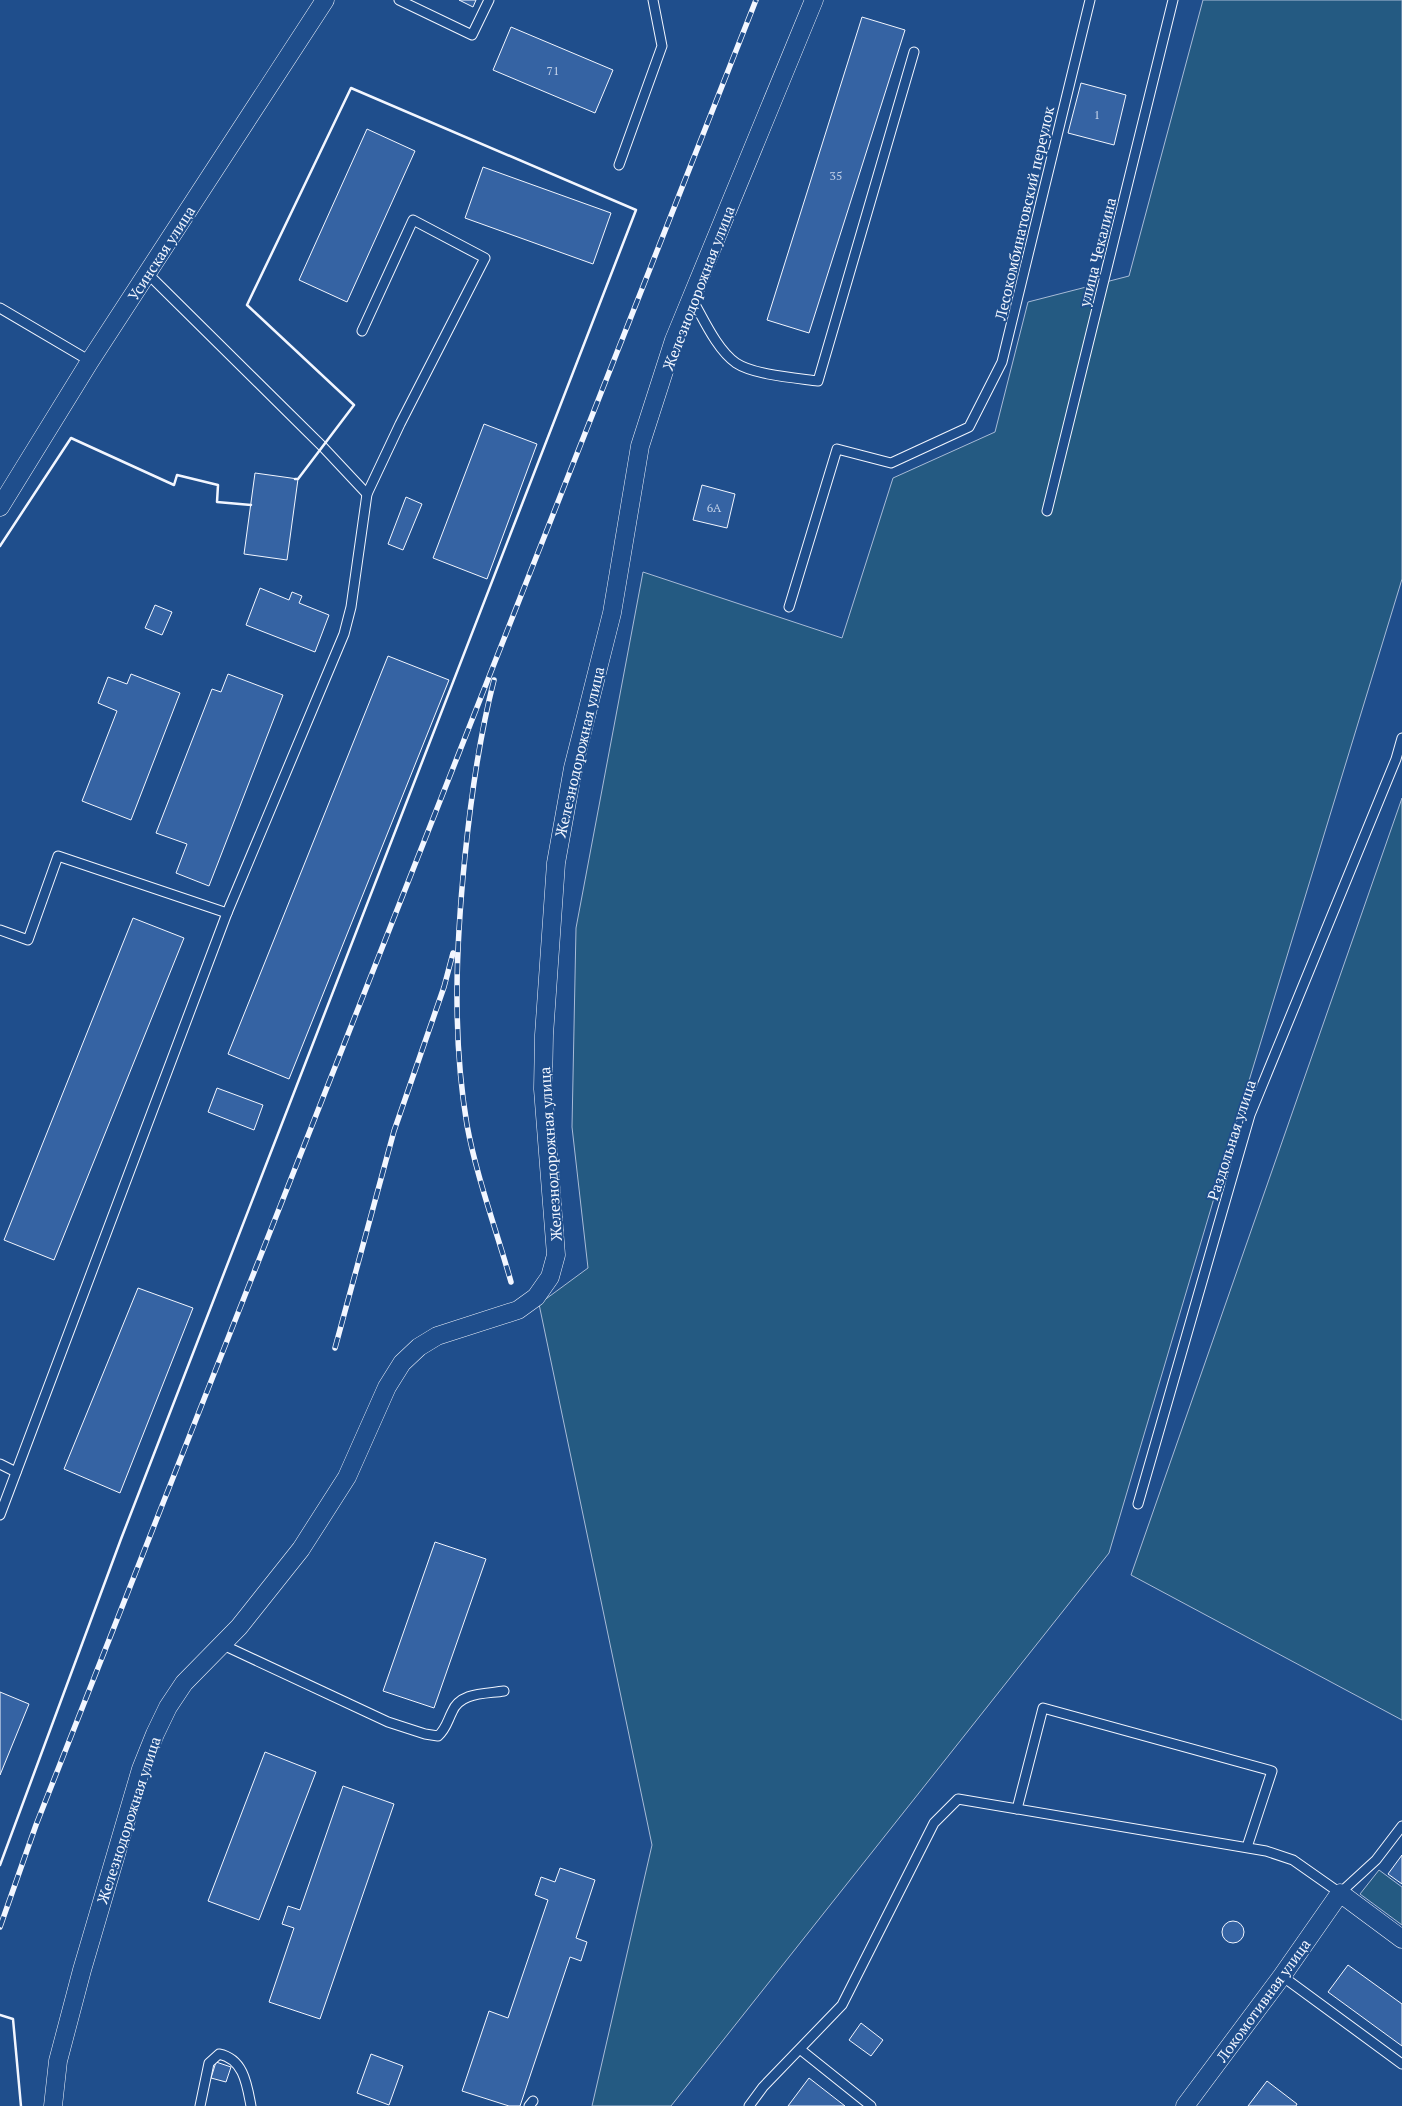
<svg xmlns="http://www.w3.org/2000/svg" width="1402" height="2106" viewBox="0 0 1402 2106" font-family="'PT Serif',serif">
<rect width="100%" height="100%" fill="#1f4e8c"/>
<g fill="#245a82" stroke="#a8bbd7">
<path d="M1203,0H1402V579L1241,1107L1109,1553L671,2106H592L652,1845L539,1304L588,1268L572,1127L576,928L643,572L842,638L893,478L995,432L1028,302L1129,276Z"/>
<path d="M1402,798V1720L1131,1575Z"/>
<path d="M1379,1870L1402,1887V1925L1360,1894Z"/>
</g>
<g fill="#3563a3" stroke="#f2f6ff">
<path d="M459,0H476L473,7Z"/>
<path d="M862,17L905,30L809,333L767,320Z"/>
<path d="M511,27L613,70L595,113L493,70Z"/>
<path d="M1081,83L1126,95L1114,145L1068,133Z"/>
<path d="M367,129L415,151L347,302L299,280Z"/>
<path d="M483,167L611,213L593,264L465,218Z"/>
<path d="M484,424L537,444L487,579L433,558Z"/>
<path d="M255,473L298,479L287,560L244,554Z"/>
<path d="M702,485L735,494L727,528L693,520Z"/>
<path d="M406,497L422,504L403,550L388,544Z"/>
<path d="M260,588L289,600L292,592L302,596L299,603L329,615L315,652L246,625Z"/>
<path d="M155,605L172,612L162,635L145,628Z"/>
<path d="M388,656L449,680L289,1079L228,1054Z"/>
<path d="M131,674L180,693L131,820L82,801L117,711L98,703L108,677L127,684Z"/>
<path d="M228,674L283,695L209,886L176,873L187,844L156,833L212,689L221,692Z"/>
<path d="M133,918L184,938L54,1260L4,1240Z"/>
<path d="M217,1088L263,1105L254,1130L208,1112Z"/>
<path d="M138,1288L193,1308L120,1493L64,1469Z"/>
<path d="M435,1542L486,1559L434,1708L383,1691Z"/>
<path d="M0,1692L29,1704L0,1775Z"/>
<path d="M265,1752L316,1772L259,1920L208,1901Z"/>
<path d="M343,1786L394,1804L320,2019L269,2002L294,1928L282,1924L288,1906L300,1910Z"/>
<path d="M1402,1855V1884L1388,1874Z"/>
<path d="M560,1868L595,1880L576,1938L587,1942L581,1961L570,1957L520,2106H509L462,2091L489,2011L508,2018L548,1900L535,1895L541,1877L555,1882Z"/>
<circle cx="1233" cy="1932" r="11"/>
<path d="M1348,1965L1402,2004V2046L1328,1992Z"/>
<path d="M861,2023L883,2040L871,2056L849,2040Z"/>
<path d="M371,2054L403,2066L389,2105L357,2093Z"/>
<path d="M216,2062L231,2067L226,2082L211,2078Z"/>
<path d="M809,2078L845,2106H788Z"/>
<path d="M1267,2081L1297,2104L1296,2106H1248Z"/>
</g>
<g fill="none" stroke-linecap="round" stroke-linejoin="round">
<g stroke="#f2f6ff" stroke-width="11">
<g id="lane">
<path d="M399,0L472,35L489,0"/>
<path d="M619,165L662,46L653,0"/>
<path d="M148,274L322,446L367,494"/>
<path d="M692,299C703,318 717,350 736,363C754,375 796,378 818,381L914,52"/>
<path d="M0,308L90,361"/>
<path d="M1047,511L1173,0"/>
<path d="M789,607L837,449L891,463L969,427L1002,362L1090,0"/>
<path d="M0,930L28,940L58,856L227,913"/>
<path d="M0,1464L16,1472"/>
<path d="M1138,1504L1250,1115L1396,759L1402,738"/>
<path d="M0,1515L227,913L344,634L351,607L367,494L400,424L485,258L413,220L362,331"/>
<path d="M221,1644L388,1722L425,1734L438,1736C446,1729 447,1722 452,1712C460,1692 485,1694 504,1691"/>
<path d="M1017,1809L1043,1708L1272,1771L1247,1847"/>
<path d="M1282,1976L1402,2064"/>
<path d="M801,2050L871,2106"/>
<path d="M200,2106L209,2063L219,2054C244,2059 247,2085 251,2106"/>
<path d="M529,2106L533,2101"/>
<path d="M749,2106L763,2087L842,2005L934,1823L958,1799L1266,1851L1293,1860L1340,1893L1376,1860L1402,1826"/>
</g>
</g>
<g stroke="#f2f6ff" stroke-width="19">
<g id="street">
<path d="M0,507L90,361L325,0"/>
<path d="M53,2106L58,2061L82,1970L141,1769L155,1734L168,1707L184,1683L239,1627L301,1549L347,1477L387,1387L402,1363L419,1347L437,1336L518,1310L536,1297L550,1277L556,1255L543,1089L544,1035L556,863L573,768L612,613L640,446L674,340L814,0"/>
<path d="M1185,2106L1282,1976L1340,1893L1402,1939"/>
</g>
</g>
<use href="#lane" stroke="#1f4e8c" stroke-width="9"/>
<use href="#street" stroke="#1f4e8c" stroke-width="18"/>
<g stroke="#f2f6ff" stroke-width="5.5">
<g id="rail">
<path d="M494,680C479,738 471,797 465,856C456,945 452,1036 467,1125C476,1175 497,1232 511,1282"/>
<path d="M335,1348L394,1131L444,987L453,953"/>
<path d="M0,1927L36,1825L756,0"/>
</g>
</g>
<use href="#rail" stroke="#1f4e8c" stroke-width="4" stroke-dasharray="11" stroke-linecap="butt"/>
<g stroke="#f2f6ff" stroke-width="2.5">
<path d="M0,546L71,438L174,485L177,475L218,485L217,502L251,505"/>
<path d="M0,1865L121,1539L636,210L351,88L247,305L354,405L298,479H295"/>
<path d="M0,2015L13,2019L21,2106"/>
</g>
</g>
<g text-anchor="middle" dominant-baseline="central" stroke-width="4" stroke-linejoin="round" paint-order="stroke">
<g font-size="12" fill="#c3d1e8">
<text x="553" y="70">71</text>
<text x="1097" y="114">1</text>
<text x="836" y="175">35</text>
<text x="714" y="507">6А</text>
</g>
<g font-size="15" fill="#f2f6ff" stroke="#1f4e8c">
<text transform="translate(1024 213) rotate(-77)">Лесокомбинатовский переулок</text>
<text transform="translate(1097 252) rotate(-76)">улица Чекалина</text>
<text transform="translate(161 253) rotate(-57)">Усинская улица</text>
<text transform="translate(698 288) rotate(-69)">Железнодорожная улица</text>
<text transform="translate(579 752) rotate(-77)">Железнодорожная улица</text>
<text transform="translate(1231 1140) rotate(-72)">Раздольная улица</text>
<text transform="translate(550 1154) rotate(-94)">Железнодорожная улица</text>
<text transform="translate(128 1820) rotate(-72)">Железнодорожная улица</text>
<text transform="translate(1263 2000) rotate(-54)">Локомотивная улица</text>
</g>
</g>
</svg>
